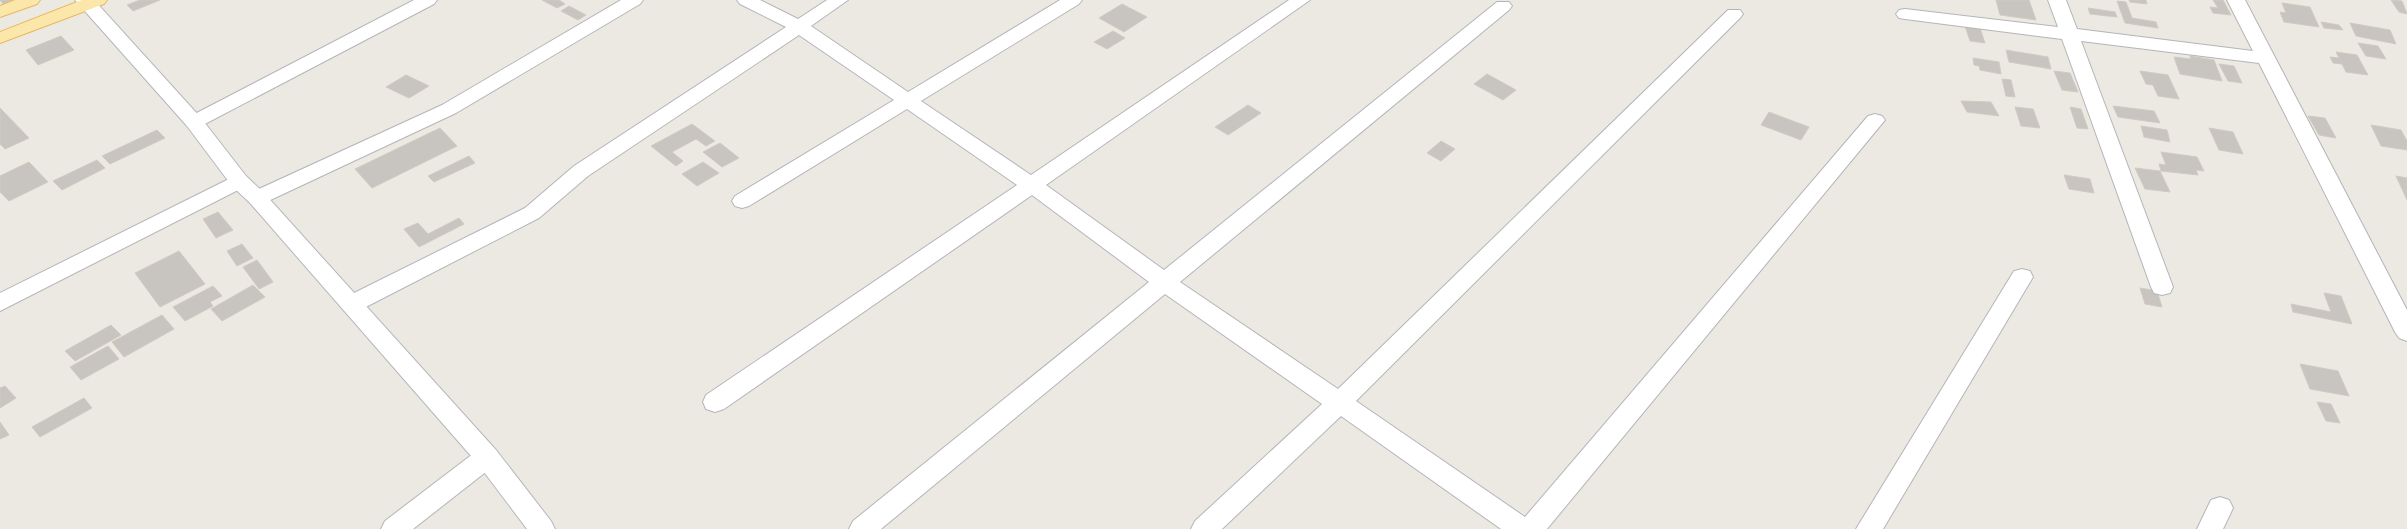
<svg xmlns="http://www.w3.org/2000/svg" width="2407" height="529" viewBox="0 0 2407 529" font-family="Raleway,sans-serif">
<rect width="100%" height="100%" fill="#ece9e2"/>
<g fill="#c8c4c0" stroke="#d1cac1">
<path d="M0,0H17L4,5Z"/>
<path d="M140,0H160L133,11L127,5Z"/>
<path d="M542,0H559L565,4L557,8Z"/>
<path d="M1996,0H2029L2036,20L2000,15Z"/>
<path d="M2129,0H2146L2147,4L2130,2Z"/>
<path d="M2213,0H2223L2231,15L2213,13L2210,7L2218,8Z"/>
<path d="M2391,0L2402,1L2407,14L2399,12Z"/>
<path d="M2117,1L2126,2L2132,18L2156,22L2158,28L2125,23Z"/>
<path d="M2282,3L2310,7L2319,27L2284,22L2280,12L2286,13Z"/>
<path d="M1122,4L1147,17L1124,32L1099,18Z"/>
<path d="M569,6L586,15L578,20L561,11Z"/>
<path d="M2088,8L2115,12L2117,17L2090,14Z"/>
<path d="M2321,22L2339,25L2343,30L2324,28Z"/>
<path d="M2350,23L2390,30L2396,44L2356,36Z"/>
<path d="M1965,26L1980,28L1985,43L1970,41Z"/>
<path d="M1113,31L1125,38L1107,49L1094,42Z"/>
<path d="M61,36L74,50L38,65L26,50Z"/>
<path d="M2358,43L2378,46L2386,59L2366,56Z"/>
<path d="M2006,50L2048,57L2051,69L2009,62Z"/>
<path d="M2336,52L2357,55L2368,75L2346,72L2342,64L2333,63L2330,57L2339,58Z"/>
<path d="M2190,56L2214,60L2222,81L2180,74L2174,57L2191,59Z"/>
<path d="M1973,58L1999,62L2001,74L1980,70L1979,66L1974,65Z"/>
<path d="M2219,64L2234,66L2242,83L2228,81Z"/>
<path d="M2054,71L2070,73L2078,92L2062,90Z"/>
<path d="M2140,71L2168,75L2179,99L2158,96L2153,85L2146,84Z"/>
<path d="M1487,74L1516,90L1503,100L1474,84Z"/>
<path d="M406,75L429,86L409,98L386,87Z"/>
<path d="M2002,79L2011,80L2015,97L2006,96Z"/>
<path d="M1961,101L1991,102L1999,116L1967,112Z"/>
<path d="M1248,105L1261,113L1228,135L1215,127Z"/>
<path d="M2113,106L2154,111L2160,123L2118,117Z"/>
<path d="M2015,107L2033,109L2040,128L2021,126Z"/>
<path d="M2070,107L2081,109L2088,129L2077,128Z"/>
<path d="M0,108L29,138L5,149L0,144Z"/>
<path d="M1769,112L1809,127L1801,140L1761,125Z"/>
<path d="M2308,116L2325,118L2336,138L2319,135Z"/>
<path d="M692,124L715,141L706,146L696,139L672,152L683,161L676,166L651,146Z"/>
<path d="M2371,125L2401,130L2407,141V150L2381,146Z"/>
<path d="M2141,126L2167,130L2170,142L2144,137Z"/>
<path d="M440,128L457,146L372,188L355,169Z"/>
<path d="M2209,128L2233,132L2243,154L2219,150Z"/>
<path d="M157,130L165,138L110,164L102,156Z"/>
<path d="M1441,141L1455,149L1441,161L1427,153Z"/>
<path d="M720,143L739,158L722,167L703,152Z"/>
<path d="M2161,152L2197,157L2204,171L2196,170L2198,175L2161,171L2159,164L2166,165Z"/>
<path d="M469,156L475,163L434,182L428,176Z"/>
<path d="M97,160L105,168L62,190L53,181Z"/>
<path d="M29,162L48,182L9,201L0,192V176Z"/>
<path d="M703,162L719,173L697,186L682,174Z"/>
<path d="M2135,168L2160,171L2170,192L2145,189Z"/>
<path d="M2064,175L2090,179L2094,193L2069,189Z"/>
<path d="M2396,176L2407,178V200Z"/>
<path d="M218,212L233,230L216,238L203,219Z"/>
<path d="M459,218L464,224L419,247L404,229L418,223L428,234Z"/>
<path d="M242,244L253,258L237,266L227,251Z"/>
<path d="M179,251L205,284L160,307L135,273Z"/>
<path d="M257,260L273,282L259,289L243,267Z"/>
<path d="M253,285L265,297L222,321L211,309Z"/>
<path d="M213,286L222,296L210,302L213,306L185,321L173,307Z"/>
<path d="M2140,288L2157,291L2162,307L2145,304Z"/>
<path d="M2324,293L2341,296L2352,324L2293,312L2291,304L2331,312Z"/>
<path d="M162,315L174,329L124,357L112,342Z"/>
<path d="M111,325L121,335L75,361L65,351Z"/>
<path d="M108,346L119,359L81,380L70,367Z"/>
<path d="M2300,364L2338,371L2349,396L2310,389Z"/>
<path d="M5,386L16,398L0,408V388Z"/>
<path d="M84,398L92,408L40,437L32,427Z"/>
<path d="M2317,402L2331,404L2340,423L2326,421Z"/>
<path d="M0,422L9,435L0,439Z"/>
</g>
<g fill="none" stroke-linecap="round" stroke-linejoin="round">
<g stroke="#b3b5b9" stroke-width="2">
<g id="minor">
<path d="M414,0H437L434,4L201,126L194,128L187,126L184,122L187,118Z"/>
<path d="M621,0H643L640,4L456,113L264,203L257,205L250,203L247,198L250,193L442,105Z"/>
<path d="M737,0H760L798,19L827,0H848L811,26L908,92L1060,0H1082L1079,4L921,101L1031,175L1289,0H1310L1046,185L1164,270L1497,2H1509L1512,6L1509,10L1180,282L1338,389L1728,10H1740L1743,14L1740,18L1356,401L1525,517L1868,116L1875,114L1882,116L1885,120L1547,529H1501L1341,416L1222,529H1191L1195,521L1322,404L1165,294L881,529H849L853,521L1149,282L1032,195L724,409L715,412L706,409L703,402L706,395L1017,185L907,109L749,206L742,208L735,206L732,201L735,196L894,100L799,35L588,176L539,218L360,310L352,312L344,310L341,304L344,298L525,208L574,166L786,27L740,4Z"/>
<path d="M2048,0H2066L2077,29L2253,51L2227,0H2245L2407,310V341L2399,338L2395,332L2259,63L2081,41L2173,287L2170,293L2162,295L2154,293L2151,287L2062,39L1905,19L1899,18L1896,14L1899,10L1905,9L2058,27Z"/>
<path d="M239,174L246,176L249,181L246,186L0,311V293Z"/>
<path d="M2022,269L2030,271L2033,277L1883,529H1856L2014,271Z"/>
<path d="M487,447L496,450L500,457L496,464L413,529H381L385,521L478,450Z"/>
<path d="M2220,497L2229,500L2233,508L2223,529H2197L2211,500Z"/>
</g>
</g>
<g stroke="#b4b7bc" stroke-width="2">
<path id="secondary" d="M75,0H94L201,118L246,176L264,193L496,450L551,521L555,529H527L478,464L250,203L232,186L187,126Z"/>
</g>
<g stroke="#e9b75f" stroke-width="2">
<g id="primary">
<path d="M15,0H40L37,4L0,17V6Z"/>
<path d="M82,0H107L104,4L0,43V32Z"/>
</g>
</g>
<use href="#minor" fill="#fff" fill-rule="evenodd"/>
<use href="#secondary" fill="#fff" fill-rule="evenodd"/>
<use href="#primary" fill="#fae7a9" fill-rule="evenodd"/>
</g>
</svg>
